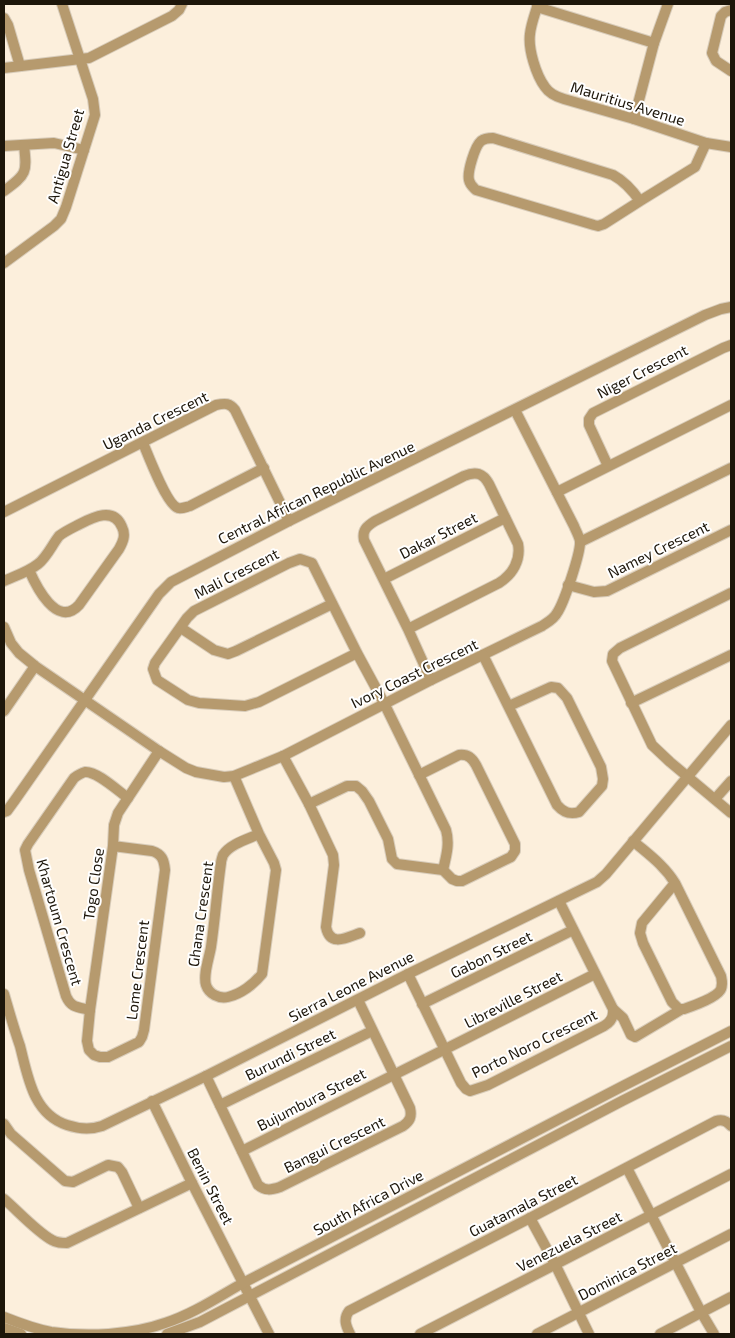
<svg xmlns="http://www.w3.org/2000/svg" width="735" height="1338" viewBox="0 0 735 1338" font-family="'Exo 2',sans-serif">
<rect width="100%" height="100%" fill="#fcefdc"/>
<g fill="none" stroke-linecap="round" stroke-linejoin="round">
<g stroke="#d8ccba" stroke-width="12">
<g id="minor">
<path d="M538,4C535,14 531,24 530,34C528,49 536,75 545,87C549,93 557,97 564,99L634,119L706,143L731,147"/>
<path d="M537,7L654,43"/>
<path d="M731,10L725,12L721,16L712,53L716,61L731,71"/>
<path d="M4,18L8,25L20,66"/>
<path d="M4,68L89,58L172,16L179,10L182,4"/>
<path d="M634,119L654,43L668,4"/>
<path d="M4,146L54,143L84,150"/>
<path d="M4,191C27,174 27,173 24,145"/>
<path d="M640,201L604,224L598,226L594,225L476,190C473,187 470,185 469,180C467,172 475,146 481,141C485,138 489,138 493,138L613,175C624,181 633,191 640,201L695,167L706,143"/>
<path d="M4,263L54,226L61,219L66,207L95,115L93,99L62,4"/>
<path d="M143,443C148,455 167,505 178,508C182,509 186,507 190,506L264,468"/>
<path d="M608,466L589,425V419L593,413L723,348L731,345"/>
<path d="M557,492L731,405"/>
<path d="M4,512L216,405C225,403 230,403 235,410L289,521"/>
<path d="M580,542L731,468"/>
<path d="M384,579L505,518"/>
<path d="M4,581C15,576 28,572 38,564C47,557 52,545 59,536C64,532 70,529 76,526C90,519 113,505 122,527C126,535 123,542 119,549L79,605C57,629 36,586 29,570"/>
<path d="M568,585L594,592L607,591L731,530"/>
<path d="M731,593L620,648L613,654L612,661L652,745L670,762L731,813"/>
<path d="M4,627L11,643L19,653L35,666L159,751L186,768L196,772L224,777L234,776L283,756L431,680L542,626C548,622 554,619 557,613C564,603 581,552 580,541C579,536 576,531 574,526L515,410"/>
<path d="M181,628L214,650L228,654L236,651L332,604"/>
<path d="M408,629L499,583C513,574 521,560 518,544L489,484C483,473 476,471 464,476L375,521C367,526 362,530 364,540L408,629L431,680"/>
<path d="M357,653L259,702L245,706L199,703L188,700L157,680L153,669L155,663L187,618L194,611L289,563L300,559L312,563L357,653L384,703L446,830C450,844 446,857 443,870"/>
<path d="M483,655L557,805C563,812 569,815 579,812L602,786L603,779L601,767L567,698L558,688L551,687L509,706"/>
<path d="M631,703L731,655"/>
<path d="M4,711L35,666"/>
<path d="M283,756L309,804L333,855L334,865L326,927C330,947 346,938 360,933"/>
<path d="M234,776L259,834L274,863L276,870L262,974C254,984 241,994 228,997C219,999 209,994 206,985C203,974 209,959 211,947C215,920 217,891 221,863C221,861 222,858 223,855C230,844 248,839 259,834"/>
<path d="M715,799L731,781"/>
<path d="M309,804L347,786H356L362,791L369,801L388,839L392,859L397,864L443,870L452,879L457,881H462L511,857L515,851V844L476,765C472,758 468,754 459,755L419,775"/>
<path d="M4,812L7,811L15,800L159,594L171,582L289,521L705,315L721,309L731,307"/>
<path d="M633,841C648,854 664,865 675,883L721,976C722,981 723,984 721,989C718,997 693,1006 684,1009H679L672,1002L643,943L640,933L642,923L675,883"/>
<path d="M113,846L152,851C162,854 164,860 165,870L144,1030L142,1037L139,1042L108,1057H100L94,1055L89,1050L87,1041L90,1010L113,846L114,825L118,813L159,751"/>
<path d="M408,974L461,1083L466,1089L470,1091L488,1085L604,1026C611,1022 614,1017 613,1009L559,901"/>
<path d="M4,994C9,1011 14,1029 20,1046C28,1077 33,1114 67,1125C79,1129 90,1130 102,1126L206,1076L408,974L597,882L606,874L731,725"/>
<path d="M422,1004L573,930"/>
<path d="M613,1009L623,1018L631,1035L635,1037L682,1009"/>
<path d="M90,1010C78,1007 71,1008 66,996L29,870L25,850L28,844L74,778C78,775 81,773 85,772C97,771 118,791 128,798"/>
<path d="M206,1076L258,1185C265,1191 271,1190 280,1187L403,1126C410,1121 412,1117 410,1108L358,1000"/>
<path d="M152,1101L192,1183L269,1334"/>
<path d="M220,1105L372,1031"/>
<path d="M4,1124L11,1134L65,1181L73,1182L108,1165L118,1167L122,1172L139,1208"/>
<path d="M242,1151L595,974"/>
<path d="M627,1168L701,1312L714,1334"/>
<path d="M4,1199C17,1210 37,1232 52,1240C57,1243 61,1243 67,1243L192,1183"/>
<path d="M530,1218L555,1264L589,1334"/>
<path d="M4,1317C19,1323 35,1329 51,1332C86,1337 132,1335 165,1323C193,1314 218,1297 243,1283L623,1086L731,1031"/>
<path d="M4,1328L21,1334"/>
<path d="M167,1334L200,1322L622,1101L731,1046"/>
<path d="M350,1334C346,1326 343,1319 349,1311L530,1218L716,1121C722,1119 727,1121 731,1126"/>
<path d="M420,1334L731,1174"/>
<path d="M537,1334L731,1234"/>
<path d="M660,1334L731,1297"/>
</g>
</g>
<use href="#minor" stroke="#b69a6e" stroke-width="10"/>
</g>
<g text-anchor="middle" dominant-baseline="central" stroke-width="4" stroke-linejoin="round" paint-order="stroke">
<g font-size="15" fill="#1d160a" stroke="#fff">
<text transform="translate(628 103) rotate(17)">Mauritius Avenue</text>
<text transform="translate(65 156) rotate(-74)">Antigua Street</text>
<text transform="translate(642 371) rotate(-27)">Niger Crescent</text>
<text transform="translate(155 420) rotate(-26)">Uganda Crescent</text>
<text transform="translate(316 492) rotate(-26)">Central African Republic Avenue</text>
<text transform="translate(438 535) rotate(-27)">Dakar Street</text>
<text transform="translate(658 549) rotate(-26)">Namey Crescent</text>
<text transform="translate(236 573) rotate(-27)">Mali Crescent</text>
<text transform="translate(414 673) rotate(-26)">Ivory Coast Crescent</text>
<text transform="translate(93 884) rotate(-82)">Togo Close</text>
<text transform="translate(200 914) rotate(-82)">Ghana Crescent</text>
<text transform="translate(60 922) rotate(74)">Khartoum Crescent</text>
<text transform="translate(491 954) rotate(-26)">Gabon Street</text>
<text transform="translate(137 970) rotate(-83)">Lome Crescent</text>
<text transform="translate(351 986) rotate(-27)">Sierra Leone Avenue</text>
<text transform="translate(513 999) rotate(-27)">Libreville Street</text>
<text transform="translate(534 1043) rotate(-26)">Porto Noro Crescent</text>
<text transform="translate(290 1054) rotate(-26)">Burundi Street</text>
<text transform="translate(311 1099) rotate(-27)">Bujumbura Street</text>
<text transform="translate(334 1144) rotate(-26)">Bangui Crescent</text>
<text transform="translate(211 1186) rotate(63)">Benin Street</text>
<text transform="translate(368 1202) rotate(-28)">South Africa Drive</text>
<text transform="translate(523 1205) rotate(-27)">Guatamala Street</text>
<text transform="translate(569 1241) rotate(-27)">Venezuela Street</text>
<text transform="translate(627 1271) rotate(-27)">Dominica Street</text>
</g>
</g>
<rect width="735" height="1338" fill="none" stroke="#1d160a" stroke-width="10"/>
</svg>
